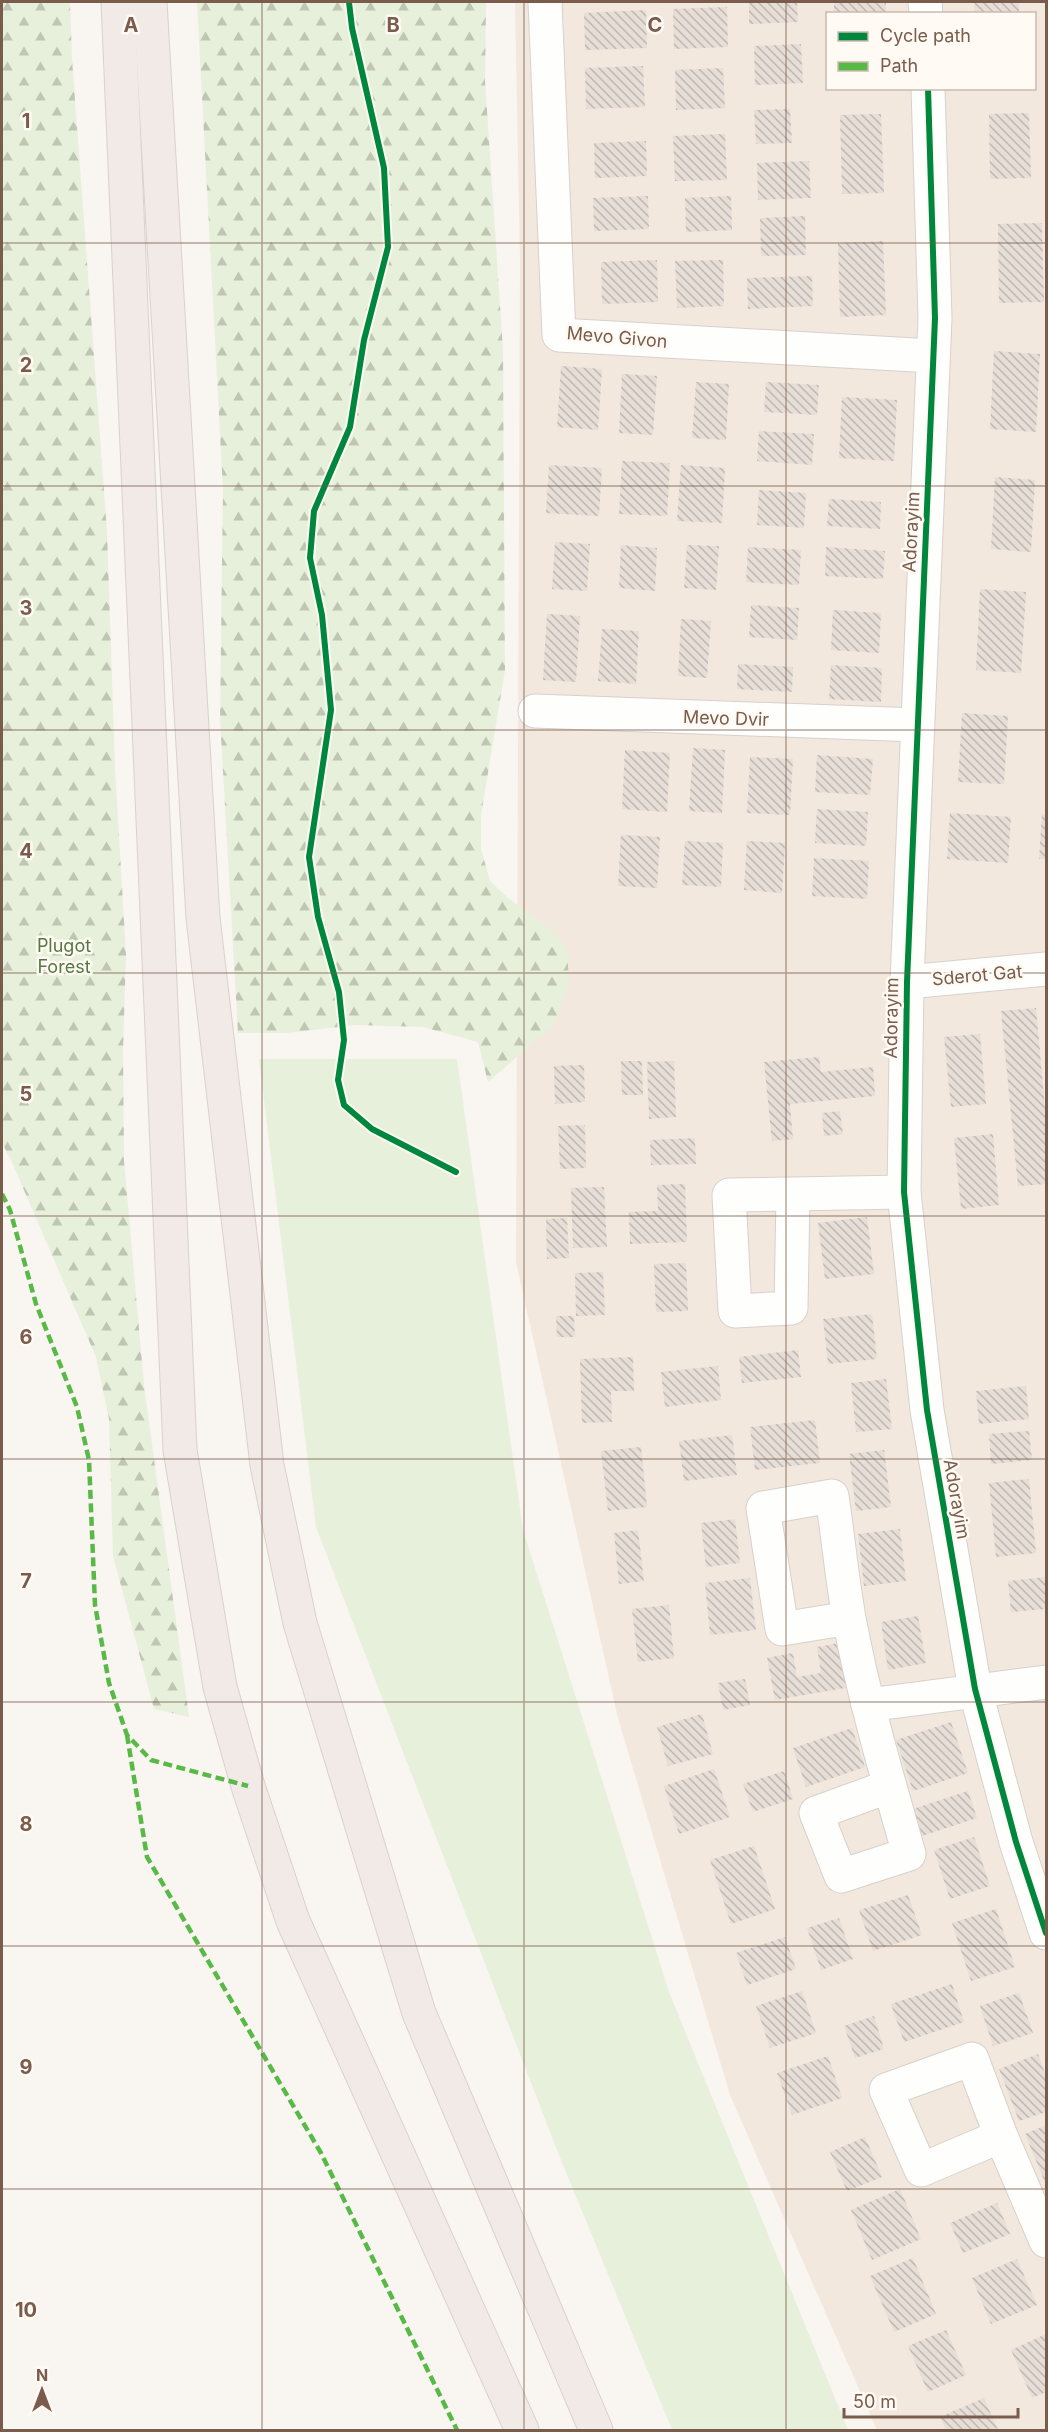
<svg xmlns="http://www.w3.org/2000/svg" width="1048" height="2432" viewBox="0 0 1048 2432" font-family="Inter,sans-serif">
<defs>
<pattern id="forest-firs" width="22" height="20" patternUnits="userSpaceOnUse" patternTransform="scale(1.5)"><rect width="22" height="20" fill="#e7f0db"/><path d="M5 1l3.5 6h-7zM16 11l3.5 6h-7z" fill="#c0c6b4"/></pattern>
<pattern id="building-back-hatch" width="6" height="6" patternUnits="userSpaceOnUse" patternTransform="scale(1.5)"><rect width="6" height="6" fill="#e6ded7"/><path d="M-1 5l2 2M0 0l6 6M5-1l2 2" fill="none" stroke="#bfb7b1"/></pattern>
</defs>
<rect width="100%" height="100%" fill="#f9f5f0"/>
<path fill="#f2e8de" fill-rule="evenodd" d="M515,2H1046V2430H877L730,2095L618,1718L516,1262L520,259ZM828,14H1034V88H828Z"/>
<g fill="url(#forest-firs)">
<path d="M2,2H70L72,59L107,532L115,768L126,955L123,1050L124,1161L144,1385L189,1717L154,1709L113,1556L109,1419L96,1357L11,1160L2,1143Z"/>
<path d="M197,2H486L485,81L503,350L505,670L481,815V849L490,881L508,898L546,925L567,949L569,982L553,1026L488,1082L478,1042L423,1027L355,1025L287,1033H238L220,719L223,490Z"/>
</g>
<path fill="#e7f0db" d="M259,1059H457L523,1530L669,1992L848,2430H672L559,2155L316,1527Z"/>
<g fill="url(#building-back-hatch)">
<path d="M749,2H797L798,22L749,24Z"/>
<rect x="834" y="2" width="52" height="12"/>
<path d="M974,2H1019V14H975Z"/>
<path d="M727,7L728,47L674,49L673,9Z"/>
<path d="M646,10L647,48L585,50L584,13Z"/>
<path d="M801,44L803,83L755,85L754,46Z"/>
<path d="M643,66L645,107L586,109L585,68Z"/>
<path d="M723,68L725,108L676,110L675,70Z"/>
<path d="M790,109L792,143L756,144L754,110Z"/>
<path d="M1029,113L1031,178L990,179L989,114Z"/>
<path d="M881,114L884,193L842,194L840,115Z"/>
<path d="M725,134L727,180L675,181L673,136Z"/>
<path d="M646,141L647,176L595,178L594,143Z"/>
<path d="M809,161L811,198L758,200L757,163Z"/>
<path d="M648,196L649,229L594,231L593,198Z"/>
<path d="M731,196L732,230L686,232L685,198Z"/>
<path d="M805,216L806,255L761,256L760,218Z"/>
<path d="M1042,223L1044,302L999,303L998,224Z"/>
<path d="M883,241L886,315L840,317L838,243Z"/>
<path d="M657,260L658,302L602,304L601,262Z"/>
<path d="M723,260L724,306L677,308L675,261Z"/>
<path d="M812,276L813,306L748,309L747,278Z"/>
<path d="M994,351L1040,354L1036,432L990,429Z"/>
<path d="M561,366L602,369L598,430L557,427Z"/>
<path d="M622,374L657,376L653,435L619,433Z"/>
<path d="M696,382L729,384L726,440L692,438Z"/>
<path d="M766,382L819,385L817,415L764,412Z"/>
<path d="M842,397L897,400L894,461L839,458Z"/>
<path d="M759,431L814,434L812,465L757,461Z"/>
<path d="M622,461L670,463L667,516L619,514Z"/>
<path d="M549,465L602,468L599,516L546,513Z"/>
<path d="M681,465L725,468L722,523L677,521Z"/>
<path d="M995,477L1035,480L1031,552L991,549Z"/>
<path d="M759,490L806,493L804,528L757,525Z"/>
<path d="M829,499L881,502L880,529L827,526Z"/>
<path d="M555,542L590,544L587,591L552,589Z"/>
<path d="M621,545L657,548L655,591L619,588Z"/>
<path d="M687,545L719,546L716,590L684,588Z"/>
<path d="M748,547L801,550L799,585L746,582Z"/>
<path d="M826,547L885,551L883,579L825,576Z"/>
<path d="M980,589L1026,592L1021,673L976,670Z"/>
<path d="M751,605L799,608L797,640L749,637Z"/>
<path d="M833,610L881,613L879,653L831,650Z"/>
<path d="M547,614L580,616L576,682L543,680Z"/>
<path d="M681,619L711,621L707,678L678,676Z"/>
<path d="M602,629L639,631L636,684L598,681Z"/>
<path d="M738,664L793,667L792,692L737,689Z"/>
<path d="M831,665L882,668L881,702L829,699Z"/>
<path d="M962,713L1008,716L1004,784L958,782Z"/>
<path d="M693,748L725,750L722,813L689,811Z"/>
<path d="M625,750L670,753L667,812L622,809Z"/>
<path d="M817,755L873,759L870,795L815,792Z"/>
<path d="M750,757L793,759L790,815L747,813Z"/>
<path d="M817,809L868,812L866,846L815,843Z"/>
<path d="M950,813L1011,817L1008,863L947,859Z"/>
<path d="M1042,814L1046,815V859H1039Z"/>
<path d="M621,835L660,837L657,888L618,886Z"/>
<path d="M685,841L723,843L721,887L682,885Z"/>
<path d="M747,841L785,843L782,893L744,890Z"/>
<path d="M814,858L869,861L867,899L812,896Z"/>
<path d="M1036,1008L1046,1119V1184L1018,1186L1001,1011Z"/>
<path d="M980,1034L986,1104L951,1107L944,1037Z"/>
<path d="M819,1057L821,1072L873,1067L875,1096L790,1104L793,1139L772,1141L764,1062Z"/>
<path d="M621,1061H642L643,1095H622Z"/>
<path d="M674,1061L676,1117L649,1119L647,1062Z"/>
<path d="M584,1065L585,1102L555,1104L554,1066Z"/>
<path d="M840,1111L843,1134L824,1136L822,1113Z"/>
<path d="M585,1125L586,1168L560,1169L558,1126Z"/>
<path d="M993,1134L999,1205L961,1209L954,1138Z"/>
<path d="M695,1138L696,1164L651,1165L650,1140Z"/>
<path d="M685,1184L687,1242L630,1244L629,1212L658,1211L657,1185Z"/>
<path d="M604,1187L607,1247L573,1248L571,1188Z"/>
<path d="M867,1217L874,1274L825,1279L818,1223Z"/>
<path d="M567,1218L569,1258L547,1259L546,1219Z"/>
<path d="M686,1263L688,1311L656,1312L654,1264Z"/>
<path d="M603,1272L605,1315L576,1316L575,1273Z"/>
<path d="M872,1314L877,1359L828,1364L823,1319Z"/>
<path d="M556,1316H574L575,1337H557Z"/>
<path d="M798,1350L801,1377L742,1383L739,1357Z"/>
<path d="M633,1357L634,1391H611L612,1422L582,1423L580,1359Z"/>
<path d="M718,1366L721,1400L665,1407L661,1372Z"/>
<path d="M886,1379L892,1429L856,1432L851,1383Z"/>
<path d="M1026,1386L1029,1419L979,1424L976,1391Z"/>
<path d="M815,1420L820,1463L755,1470L750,1427Z"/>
<path d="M1029,1431L1032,1460L991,1464L989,1434Z"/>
<path d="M732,1435L737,1475L684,1481L679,1441Z"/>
<path d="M641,1447L647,1507L608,1511L601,1451Z"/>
<path d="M884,1450L891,1507L856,1511L849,1454Z"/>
<path d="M1029,1479L1036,1553L996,1557L989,1483Z"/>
<path d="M735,1519L740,1563L706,1567L701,1523Z"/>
<path d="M900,1529L906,1581L864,1586L858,1534Z"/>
<path d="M638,1530L644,1581L619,1584L614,1533Z"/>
<path d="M1046,1577V1609L1011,1612L1008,1581Z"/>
<path d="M750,1578L756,1630L710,1635L705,1583Z"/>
<path d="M669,1605L674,1658L638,1662L632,1609Z"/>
<path d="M918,1616L926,1663L888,1670L881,1622Z"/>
<path d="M844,1642L851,1687L775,1700L767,1658L793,1653L797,1677L821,1673L817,1647Z"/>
<path d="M745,1679L750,1705L723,1710L718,1683Z"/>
<path d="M702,1714L713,1754L668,1766L657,1727Z"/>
<path d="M951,1722L968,1773L913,1791L896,1740Z"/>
<path d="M852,1728L865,1767L806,1787L793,1748Z"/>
<path d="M714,1769L730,1817L679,1834L664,1786Z"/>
<path d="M784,1771L793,1799L753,1812L743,1784Z"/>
<path d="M968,1791L977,1818L922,1836L913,1809Z"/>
<path d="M974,1837L990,1886L950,1899L934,1850Z"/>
<path d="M754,1846L775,1909L731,1924L710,1860Z"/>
<path d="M908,1895L922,1935L873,1951L859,1910Z"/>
<path d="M996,1909L1015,1967L971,1981L952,1923Z"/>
<path d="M839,1918L853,1959L821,1970L807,1928Z"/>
<path d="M785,1937L796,1969L747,1985L736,1953Z"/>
<path d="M952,1984L964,2022L904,2042L891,2004Z"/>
<path d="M802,1991L816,2033L770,2048L756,2006Z"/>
<path d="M1019,1993L1033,2033L993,2046L980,2006Z"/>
<path d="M874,2016L884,2049L855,2058L844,2026Z"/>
<path d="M1038,2054L1046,2076V2112L1019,2121L999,2069Z"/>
<path d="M828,2056L842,2098L792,2115L777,2073Z"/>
<path d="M1046,2125V2185L1025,2134Z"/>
<path d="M865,2137L882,2177L847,2191L830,2152Z"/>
<path d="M900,2189L921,2239L872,2260L851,2210Z"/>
<path d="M997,2203L1010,2234L963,2253L950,2223Z"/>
<path d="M913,2258L936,2314L894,2332L870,2276Z"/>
<path d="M1017,2259L1037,2305L991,2324L972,2278Z"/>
<path d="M946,2330L966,2375L928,2392L908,2346Z"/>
<path d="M1046,2334V2392L1032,2398L1011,2350Z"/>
<path d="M984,2398L998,2430H946L940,2417Z"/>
</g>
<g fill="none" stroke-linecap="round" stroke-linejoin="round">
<g stroke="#d7d1cb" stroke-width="35">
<g id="minor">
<path d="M545,2L559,335L933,356"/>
<path d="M925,2L926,14"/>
<path d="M928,88L935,318L907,982L904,1192L927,1410L975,1689L1016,1842L1046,1933"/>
<path d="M535,711L917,725"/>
<path d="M907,982L1046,969"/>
<path d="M793,1196L791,1308L735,1311L729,1195L904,1192"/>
<path d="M849,1618L782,1629L763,1508L832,1496C838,1537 842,1578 849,1618C864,1698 887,1776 909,1854L841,1876L816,1813L890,1786"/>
<path d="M868,1705L1046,1682"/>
<path d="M1001,2136L921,2170L886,2090L972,2059L1001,2136L1046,2241"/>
</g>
</g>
<g stroke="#dad1cc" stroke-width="35">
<g id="highway">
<path d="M118,2L180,1450L220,1687L248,1786L293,1921L522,2430"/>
<path d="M150,2L203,918L267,1465L300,1623L419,2013L596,2430"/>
</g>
</g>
<use href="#minor" stroke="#fefefd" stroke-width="33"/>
<use href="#highway" stroke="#f2eae7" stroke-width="33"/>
<g stroke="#58b947" stroke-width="4.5" stroke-dasharray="9 4.5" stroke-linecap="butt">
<path d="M2,1194L10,1210L36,1304L77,1407L89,1460L95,1605L109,1683L127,1735L151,1760L248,1786"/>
<path d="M127,1735L147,1857L321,2153L457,2430"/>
</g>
<g stroke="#fffaf3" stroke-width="10">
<g id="cycleway">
<path d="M349,2L352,28L384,168L388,247L364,340L350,427L314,511L310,558L322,615L331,710L309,857L318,917L339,992L344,1040L338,1080L344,1105L372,1129L456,1172"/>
<path d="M928,88L935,318L907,982L904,1192L927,1410L975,1689L1016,1842L1046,1933"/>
</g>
</g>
<use href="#cycleway" stroke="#00873e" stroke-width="6"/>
</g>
<path fill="none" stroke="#7a5c4d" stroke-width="1.5" stroke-opacity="0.55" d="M262,2V2430M524,2V2430M786,2V2430M2,243H1046M2,486H1046M2,730H1046M2,973H1046M2,1216H1046M2,1459H1046M2,1702H1046M2,1946H1046M2,2189H1046"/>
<g text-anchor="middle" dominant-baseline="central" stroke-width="5" stroke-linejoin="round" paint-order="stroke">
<g font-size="18" fill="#7a5c4d" stroke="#fffaf3">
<text transform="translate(617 337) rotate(5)">Mevo Givon</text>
<text transform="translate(911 532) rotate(-87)">Adorayim</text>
<text transform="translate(726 718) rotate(2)">Mevo Dvir</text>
<text transform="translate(977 975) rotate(-5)">Sderot Gat</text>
<text transform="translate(891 1018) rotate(-89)">Adorayim</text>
<text transform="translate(957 1499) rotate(80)">Adorayim</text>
</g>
<g font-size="18" fill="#537a41" stroke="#fffaf3">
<text x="64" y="945">Plugot<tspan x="64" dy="21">Forest</tspan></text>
</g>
</g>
<g font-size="20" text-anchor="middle" font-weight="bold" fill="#7a5c4d" stroke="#fffaf3" stroke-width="5" stroke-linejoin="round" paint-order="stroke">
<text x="131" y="32">A</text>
<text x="393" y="32">B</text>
<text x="655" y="32">C</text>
<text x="26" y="128">1</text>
<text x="26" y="372">2</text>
<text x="26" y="615">3</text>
<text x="26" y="858">4</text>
<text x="26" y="1101">5</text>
<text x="26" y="1344">6</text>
<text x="26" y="1588">7</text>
<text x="26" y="1831">8</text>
<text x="26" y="2074">9</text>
<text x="26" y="2317">10</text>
</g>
<rect width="1048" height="2432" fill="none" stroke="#7a5c4d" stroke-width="6"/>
<rect x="826" y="12" width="210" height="78" fill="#fffaf3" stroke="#cabbb1" stroke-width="1.5"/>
<rect x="838" y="32" width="30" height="9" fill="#00873e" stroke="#cabbb1" stroke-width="1.5"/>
<text x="880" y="42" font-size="18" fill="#7a5c4d">Cycle path</text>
<rect x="838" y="62" width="30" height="9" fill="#58b947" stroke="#cabbb1" stroke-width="1.5"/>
<text x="880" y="72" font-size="18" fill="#7a5c4d">Path</text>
<g transform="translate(42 2390)" stroke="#fffaf3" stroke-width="4.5" paint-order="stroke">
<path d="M0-4.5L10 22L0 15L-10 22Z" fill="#7a5c4d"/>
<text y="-9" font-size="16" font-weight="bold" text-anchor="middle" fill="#7a5c4d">N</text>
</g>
<path d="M844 2408v9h174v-9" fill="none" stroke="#7a5c4d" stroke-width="3"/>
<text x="853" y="2408" font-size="18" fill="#7a5c4d" stroke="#fffaf3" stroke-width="4.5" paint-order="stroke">50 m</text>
</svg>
